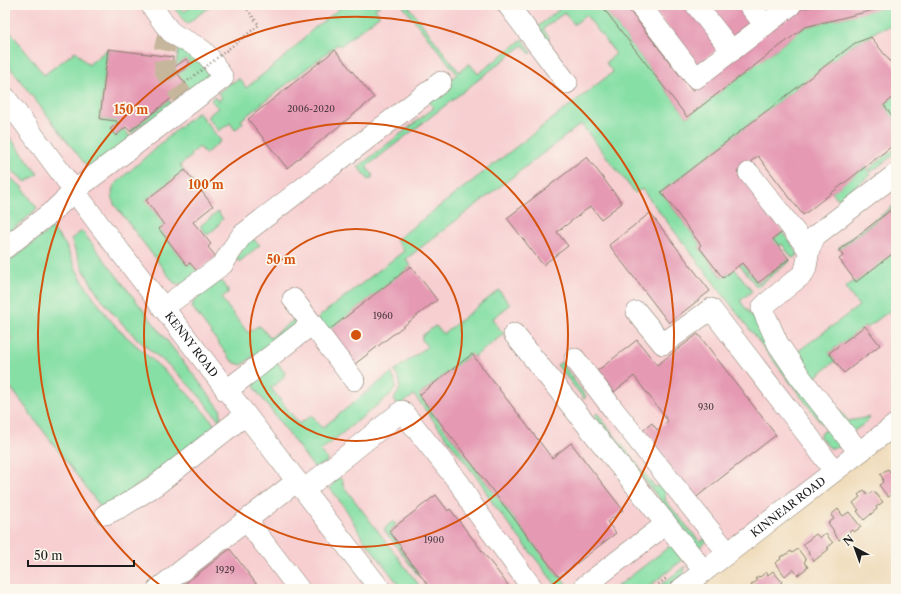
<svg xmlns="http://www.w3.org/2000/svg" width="901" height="594" viewBox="0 0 901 594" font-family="'Libre Caslon Text',serif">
<rect width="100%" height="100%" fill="#fbf7ec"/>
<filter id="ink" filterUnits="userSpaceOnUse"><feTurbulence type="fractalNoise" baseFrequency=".025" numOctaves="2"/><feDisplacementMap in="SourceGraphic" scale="8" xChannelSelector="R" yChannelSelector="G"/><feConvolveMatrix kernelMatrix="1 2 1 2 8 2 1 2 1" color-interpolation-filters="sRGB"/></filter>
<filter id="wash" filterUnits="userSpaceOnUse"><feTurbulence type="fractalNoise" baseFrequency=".012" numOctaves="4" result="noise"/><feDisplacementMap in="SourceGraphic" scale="16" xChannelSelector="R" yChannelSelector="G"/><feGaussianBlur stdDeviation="0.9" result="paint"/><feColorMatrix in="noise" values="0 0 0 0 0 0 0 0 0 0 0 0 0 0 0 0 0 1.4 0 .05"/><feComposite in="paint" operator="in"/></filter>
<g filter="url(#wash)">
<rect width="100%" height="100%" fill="#f0dcbb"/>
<path fill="#f7cfd1" d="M5,5H896V421L677,589H5Z"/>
<g fill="#86dfa5" stroke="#517e60">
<path d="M172,5H178L184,12L193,5H212L187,24Z"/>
<path d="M344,5H381L375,9L379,14V16L340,46L338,44L241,120L243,123L235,130L230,123L219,131L208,118V116L218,108L211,100L214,96L218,101L222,98L218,93L229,84L239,79L241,80L246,88L287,55L312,30Z"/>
<path d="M402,5H411L409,7L459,72L469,64H470L478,74L523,39L532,53L530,54L523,45L366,167L373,175L372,178L369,180L358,167L434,108L426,98L457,74Z"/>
<path d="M565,5H601L687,117L805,27L892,5H896V25C887,29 876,27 871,37L855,43L661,192L701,245L699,247L722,278L735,269L752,291L740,301L756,321L773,351L836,433L840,447L830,448L819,436L826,429L642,189L635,193L581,124L406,259L411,266L326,333L317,320L321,315L404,251L396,240L613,72L607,65V61L616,54L586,15L576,23L574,24L564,13L543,29L549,37L548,40L546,42L536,28Z"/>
<path d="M5,25L44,75L76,51L88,65L108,49L100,119L116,121L118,123L116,135L124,129L131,138L91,167L85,164L5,61Z"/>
<path d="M179,47L199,58L208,74V79L191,92L186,90L184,88L187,86L178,74L190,64L186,59L176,66Z"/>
<path d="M896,95V121L884,105Z"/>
<path d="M169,100L171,103V106L151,121C145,122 135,129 132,134L130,131Z"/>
<path d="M198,112L221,141L205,154L200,147L190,154L192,156L180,165L184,171L146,200L164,225L159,229L187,265L190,263L199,273C191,278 182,287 174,283L114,204C112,197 111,190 115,184C143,160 169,135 198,112Z"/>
<path d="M5,131L38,174L26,182L5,165Z"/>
<path d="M896,148V153L871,172L869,169Z"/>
<path d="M865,167L871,175L839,199H838L832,192Z"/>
<path d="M5,174L21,186L37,208L28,217L5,235V211L6,206L5,203Z"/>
<path d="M896,204V206L839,250L838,248Z"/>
<path d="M218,212L223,219L219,223L217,227L207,235L200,226Z"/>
<path d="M52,228L65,244L76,269L85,285L107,316L119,330L179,384L212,421L215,427C177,454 142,484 103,510L5,380V347L13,340L5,330V265Z"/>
<path d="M82,231L220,409L221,413L220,421C214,415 208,407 203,400C195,391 186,382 178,374C167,363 154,354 143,344C110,314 85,282 71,239Z"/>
<path d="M783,232L798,253L797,256L792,258L782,244L778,247L773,239Z"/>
<path d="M249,239H253L260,245L239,262L236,258Z"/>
<path d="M896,251V306L867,328L865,326L829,353L835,361L814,378L848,421L869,417L867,422L851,433L794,352H797L859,306L846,289V287Z"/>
<path d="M789,259L790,261L757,287L740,265L742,263L758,283Z"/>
<path d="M221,281L228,290V293L221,298L248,333L258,326L261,327L270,338L295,319L298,322L242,365L235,363L230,359L192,307L193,303L195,300Z"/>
<path d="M499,290L510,305L492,319L504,334L474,357L471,354L419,395L559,577L560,576L570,589H559L493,504L481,483L414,395L399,406L394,399C402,388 402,382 394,371L427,347L422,340V336L435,326L437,327L443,334Z"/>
<path d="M277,362L285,373C283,380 276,384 271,388L299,424L312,415L322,428L391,373C399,387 396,390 385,399L320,451L327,459L326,463L315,467L312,465L256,390L254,384L256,377Z"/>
<path d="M561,362L586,397L584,399L557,365Z"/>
<path d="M597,413L654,486L657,487L666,479L667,480L665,500L700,542L706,538L709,540L698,548L594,416Z"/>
<path d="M337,478H340L344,482L342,484L422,589H402L362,537L347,511L330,488Z"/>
<path d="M393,521L396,525L389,531L401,547L400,548L420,574L418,575L385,531V528Z"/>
<path d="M674,543L685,558L646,589H614Z"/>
<path d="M685,566L684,574L664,589H656Z"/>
</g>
<g id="blocks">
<g fill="#e599b3">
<path d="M601,5H625L692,91L796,10L819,5L890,6L805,27L687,117Z"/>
<path d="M651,5H689L721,46L697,65Z"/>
<path d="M705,5H743L755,20L731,38Z"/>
<path d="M759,5H774L764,12Z"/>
<path d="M871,37L896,69V95L884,105L896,121V143L803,215L758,156L737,172L783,232L773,239L789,259L758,283L742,263L723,278L699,247L701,245L661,192L855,43Z"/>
<path d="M108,49L173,57L172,66H176L186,59L190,64L178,74L187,86L130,131L126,127L116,136L110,129L118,123L116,121L100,119Z"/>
<path d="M335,50L374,98L287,168L248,119Z"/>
<path d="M587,157L622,203L601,219L591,206L557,232L568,246L543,265L507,218Z"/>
<path d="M185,170L213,206L193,222L211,244L208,247L216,257L197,271L190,263L187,265L159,229L164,225L146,200Z"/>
<path d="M896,206V251L856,282L839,259L843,256L839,250Z"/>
<path d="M650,213L710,291L669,323L609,245Z"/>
<path d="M411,266L437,300L355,364L329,330Z"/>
<path d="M865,326L880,345L844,373L829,353Z"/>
<path d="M698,334L776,435L694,499L642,431L652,423L657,430L668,421L634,376L614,392L597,371L637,340L657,365Z"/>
<path d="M472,354L552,458L571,443L623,510L607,522L616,533L559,577L419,395Z"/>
<path d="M896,467V498L893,494L888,497L879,485L883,482L882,480L883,479L880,474L888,469L890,472Z"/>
<path d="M864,490L868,495L873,491L883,502L876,507L877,509L864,520L857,511L859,510L853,503L860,497L858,495Z"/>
<path d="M436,495L448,511L450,509L511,589H435L434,588L431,589L400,548L401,547L389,531Z"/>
<path d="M838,509L843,516L849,512L861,527L854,532L852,530L839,540L833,532L834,531L828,523L834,519L831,515Z"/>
<path d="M825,533L833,543L827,548L829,549L814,561L808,553L809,552L803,544L816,534L820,538Z"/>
<path d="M230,549L260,589H178Z"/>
<path d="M798,549L806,560L804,562L808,567L798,575L793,569L785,576L775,563L781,559L780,557L784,555V556L791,551L792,553Z"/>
<path d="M773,571L782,582L773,589H754L751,585L757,581L755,579L759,576L760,577L766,572L768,575Z"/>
</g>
</g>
</g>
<g filter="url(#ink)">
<use href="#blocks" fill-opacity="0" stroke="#867c6c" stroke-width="1"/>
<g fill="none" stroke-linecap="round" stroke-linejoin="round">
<path stroke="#c6b69b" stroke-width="21" stroke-dasharray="21 10" stroke-linecap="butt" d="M169,30L164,51L165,70L168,76L188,105"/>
<g stroke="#867c6c" stroke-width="22">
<g id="minor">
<path d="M508,5L567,83"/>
<path d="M640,5L696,78L791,5"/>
<path d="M696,5L732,51"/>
<path d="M749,5L765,25"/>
<path id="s1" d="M5,97L98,223L380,589"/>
<path d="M749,173L809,250"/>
<path d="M5,248L53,211L74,191L223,78C217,69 211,58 203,51C193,43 181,40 171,32C164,25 157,13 151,5"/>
<path d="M163,308L223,264L231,251L242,235L441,82"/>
<path d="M637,312L663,344L711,309L810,438L834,471"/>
<path d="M312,324L354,380"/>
<path d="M514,334L704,571"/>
<path d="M575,359L613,409L728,553"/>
<path d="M226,391L312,324L293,299"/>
<path d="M859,452L801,378L778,344L762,308L767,303L803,274L806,267L809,250L815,236L896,174"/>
<path d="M304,490L402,411L460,484L472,505L533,589"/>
<path d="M106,514L123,506L156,485L245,415"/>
<path d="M247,521L299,589"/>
<path d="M158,589L297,481"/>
<path d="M587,589L585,586L666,524"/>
<path id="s2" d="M681,589L896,424"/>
</g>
</g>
<path stroke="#867c6c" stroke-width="2.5" stroke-dasharray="1 3" stroke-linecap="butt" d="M652,589L668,577"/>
<use href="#minor" stroke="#fff" stroke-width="21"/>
<path stroke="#867c6c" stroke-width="2.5" stroke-dasharray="1 3" stroke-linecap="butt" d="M185,83L259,25L244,5"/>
</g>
</g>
<g fill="none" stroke="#d4530e" stroke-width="2">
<circle cx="356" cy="335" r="106"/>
<circle cx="356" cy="335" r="212"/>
<path d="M165 589A318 318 0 1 1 547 589"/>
</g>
<g text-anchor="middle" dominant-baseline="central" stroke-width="3.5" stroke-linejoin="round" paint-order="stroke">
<g font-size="9" fill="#4e3b42">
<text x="311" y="108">2006-2020</text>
<text x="383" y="315">1960</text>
<text x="706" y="406">930</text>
<text x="434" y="539">1900</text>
<text x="225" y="569">1929</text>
</g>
<g font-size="11" fill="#1c1c1c" stroke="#fbf7ec">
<text stroke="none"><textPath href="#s1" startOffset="310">KENNY ROAD</textPath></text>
<text stroke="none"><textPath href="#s2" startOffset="135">KINNEAR ROAD</textPath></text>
</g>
</g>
<circle cx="356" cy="335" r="6" fill="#d4530e" stroke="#fbf7ec" stroke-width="2"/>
<g font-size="12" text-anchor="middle" font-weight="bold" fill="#d4530e" stroke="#fbf7ec" stroke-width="3.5" stroke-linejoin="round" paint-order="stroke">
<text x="131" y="114">150 m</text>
<text x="206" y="189">100 m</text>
<text x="281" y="264">50 m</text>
</g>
<rect width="901" height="594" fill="none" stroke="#fbf7ec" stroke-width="20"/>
<g transform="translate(855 548) rotate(319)" stroke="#fbf7ec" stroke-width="3" paint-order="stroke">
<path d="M0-3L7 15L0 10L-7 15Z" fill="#1c1c1c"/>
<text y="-6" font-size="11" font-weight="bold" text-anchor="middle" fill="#1c1c1c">N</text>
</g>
<path d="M28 560v6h106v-6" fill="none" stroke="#1c1c1c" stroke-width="2"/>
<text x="34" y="560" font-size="12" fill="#1c1c1c" stroke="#fbf7ec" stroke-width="3" paint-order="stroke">50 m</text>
</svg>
